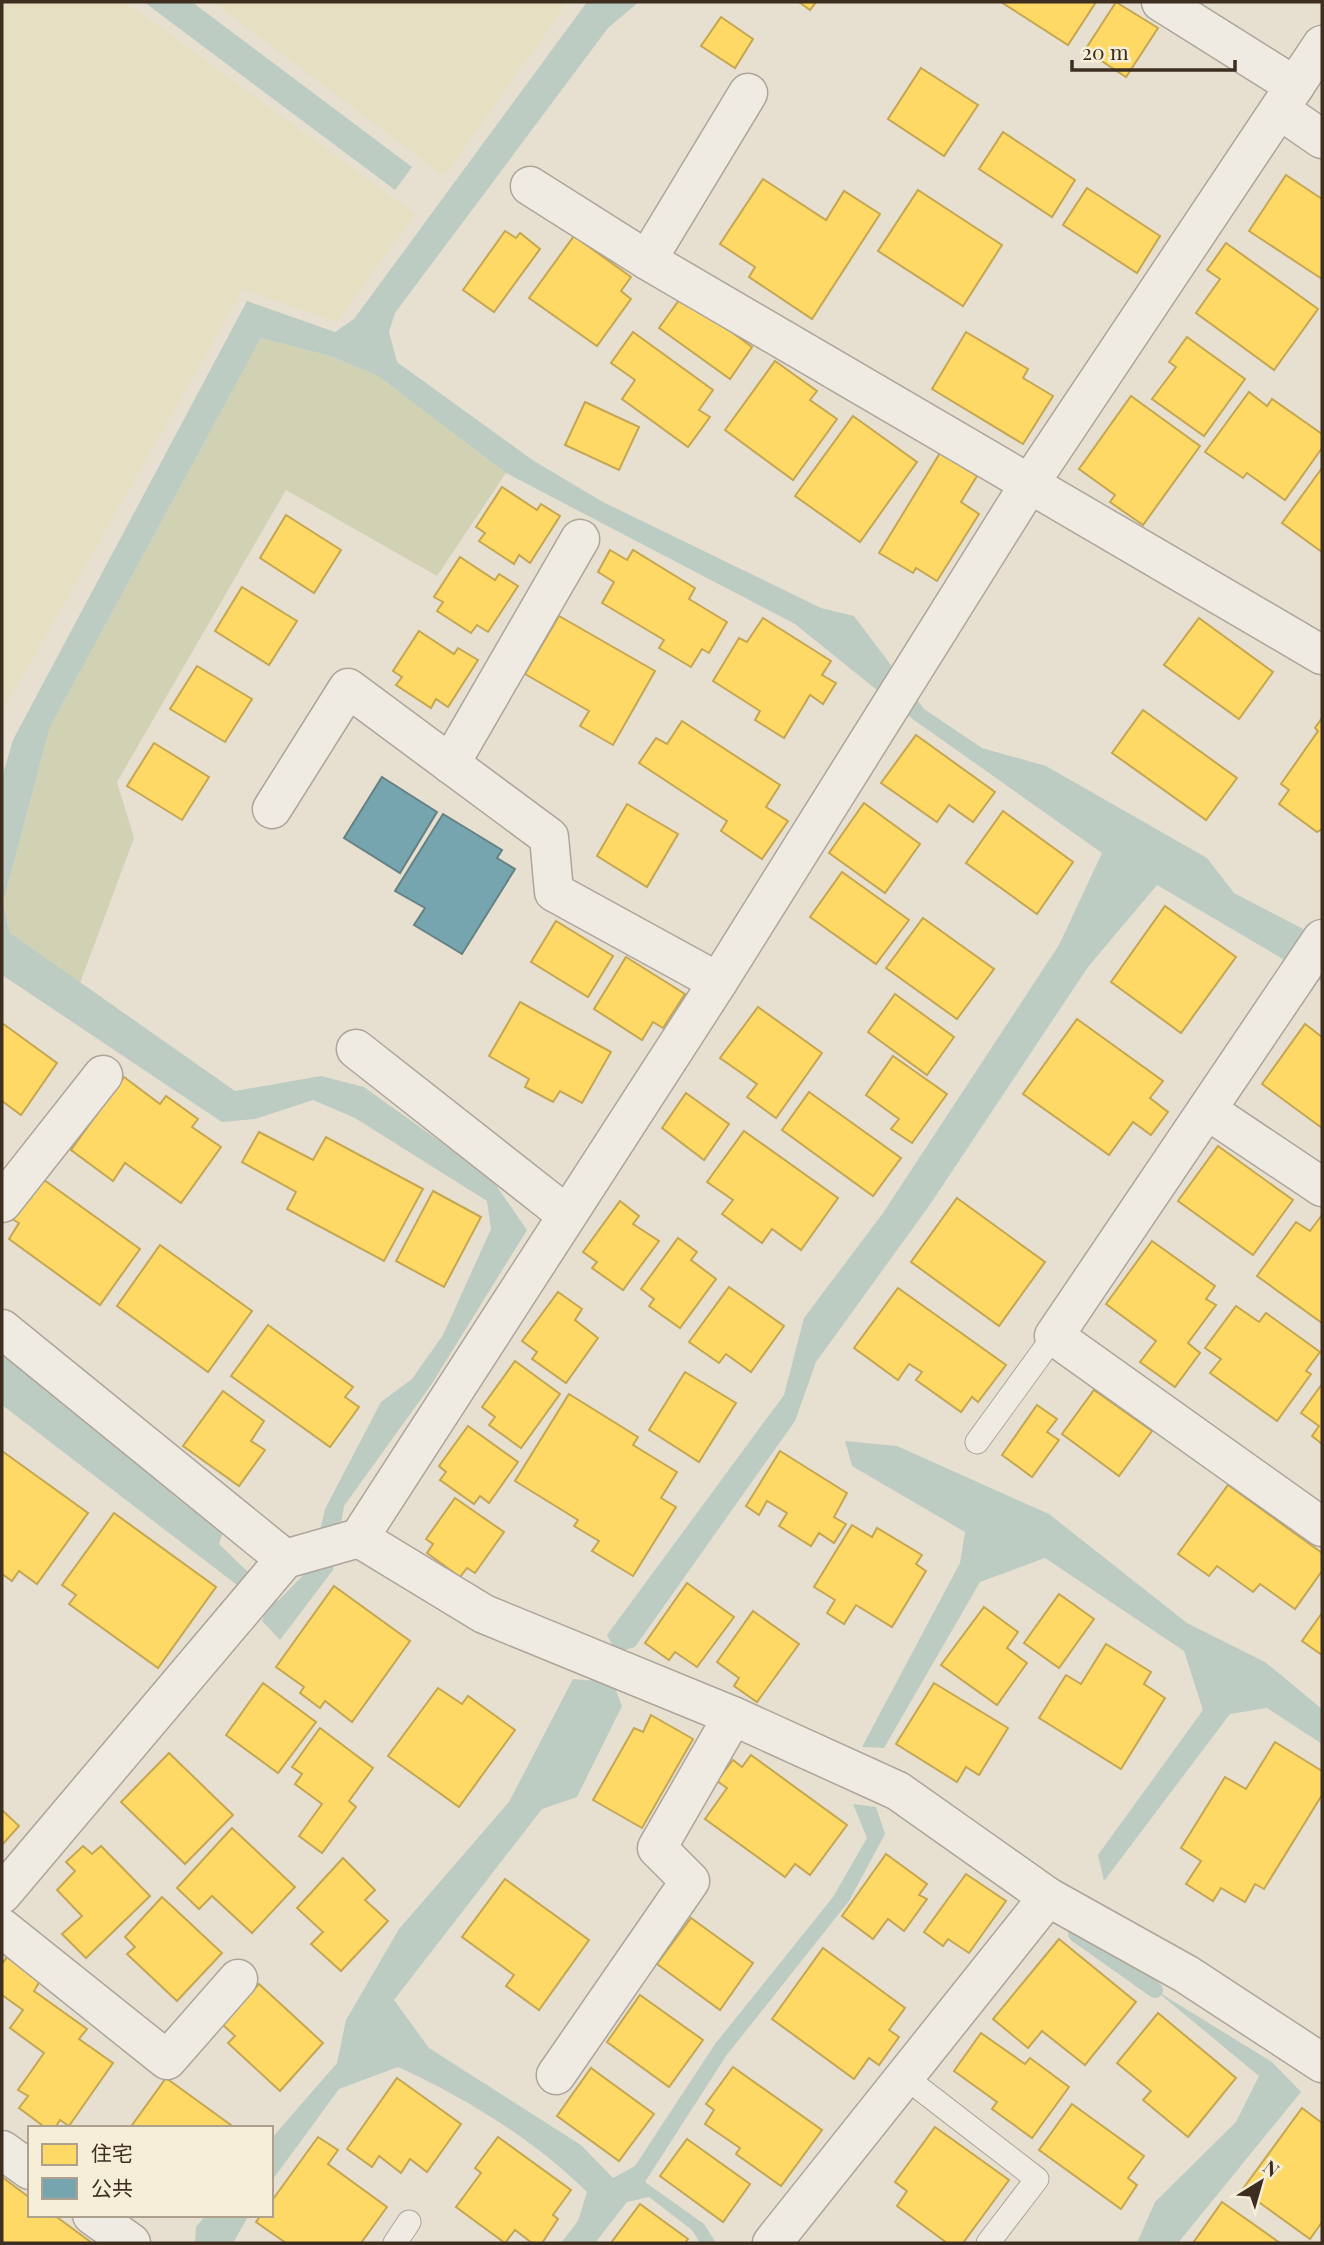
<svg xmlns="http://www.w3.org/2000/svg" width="1324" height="2245" viewBox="0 0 1324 2245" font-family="'Playfair Display','Noto Sans JP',serif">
<rect width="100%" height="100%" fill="#e7e0d1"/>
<g fill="#e6dfc2">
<path d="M2,2H126L415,214L337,322L243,289L2,712Z"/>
<path d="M213,2H568L444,176Z"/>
</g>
<path fill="#d1d1b3" d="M261,338L330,356L378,376L506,473L437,576L286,490L117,782L134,838L80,983L10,933L3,903L50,727Z"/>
<g fill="#bcccc2">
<path d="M144,2H192L412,167L395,190Z"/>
<path d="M587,2H639L608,28L395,313L389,332L397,362L534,461L603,502L821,608L854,616L924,709L982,748L1046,766L1207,858L1234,893L1322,939V982L1157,885L1088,967L929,1206L816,1362L795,1421L635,1647L625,1650L615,1688L622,1706L577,1797L542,1809L394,2000L429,2048L581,2145L613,2178L635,2166L715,2044L833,1897L867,1838L853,1804L876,1807L885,1834L849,1901L726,2056L645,2182L704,2224L716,2243H700L692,2230L649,2197L627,2202L595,2243H561L578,2221L587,2192C533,2139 466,2098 398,2067L339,2089L271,2182V2139L337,2063L346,2020L399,1929L509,1802L573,1679L599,1681L613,1646L607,1635L784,1395L804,1318L883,1213L1059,945L1102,853L914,720L795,624L506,473L378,376L330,356L261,338L50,727L3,903L10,933L235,1091L321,1076L364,1087L491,1178L527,1230L431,1385L344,1506L333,1570L280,1640L262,1621L267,1608L2,1405V1355L224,1530L219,1544L278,1601L312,1566L325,1509L381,1402L412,1379L443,1335L491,1229L487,1201L355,1118L313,1100L255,1119L222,1122L2,975V777L13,740L247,301L335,332L354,319Z"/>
<path d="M845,1441L897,1446L1049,1514L1187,1623L1265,1662L1322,1709V1744L1267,1708L1230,1714L1104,1881L1098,1855L1203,1710L1184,1651L1045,1558L980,1582L884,1748L862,1747L960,1563L965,1532L852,1466Z"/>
<path d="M1155,1990L1272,2062L1301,2092L1178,2243H1137L1155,2202L1236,2122L1259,2076Z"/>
<path d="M206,2215H249L233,2243H195L196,2227Z"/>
</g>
<g fill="#ffd966" stroke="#c5a651" stroke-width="2">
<path d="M799,2H816L810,10Z"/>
<path d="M1001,2H1096L1068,45Z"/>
<path d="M1116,2L1158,28L1126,77L1085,50Z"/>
<path d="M721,17L753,39L735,68L701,46Z"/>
<path d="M921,68L978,105L944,156L888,119Z"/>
<path d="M1003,132L1075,180L1052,217L979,169Z"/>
<path d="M1286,175L1322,199V279L1249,231Z"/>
<path d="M763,179L826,220L844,191L880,214L812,319L749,277L755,267L720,244Z"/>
<path d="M1087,188L1160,236L1137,273L1063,225Z"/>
<path d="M918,190L1002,245L963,306L878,251Z"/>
<path d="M505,231L516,238L520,233L540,249L494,312L463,290Z"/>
<path d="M574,236L631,277L621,291L631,299L597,346L529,298Z"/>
<path d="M1226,243L1318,309L1274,370L1196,313L1220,279L1207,270Z"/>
<path d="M682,296L752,347L730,379L659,328Z"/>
<path d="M633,332L713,390L699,410L710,417L688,447L622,399L635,380L611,363Z"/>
<path d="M966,332L1028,369L1023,378L1053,396L1023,444L932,389Z"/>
<path d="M1187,337L1245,379L1204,436L1152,399L1176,367L1169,362Z"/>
<path d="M775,361L817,391L810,400L837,419L793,480L725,430Z"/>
<path d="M1249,392L1267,406L1272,399L1322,434V448L1285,500L1247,473L1243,478L1205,452Z"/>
<path d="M1131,396L1200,446L1143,525L1110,502L1115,495L1079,469Z"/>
<path d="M585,402L639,427L619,470L565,445Z"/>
<path d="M853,416L917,462L860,542L795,496Z"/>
<path d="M940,453L977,476L961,502L979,514L937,581L916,568L913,573L879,553Z"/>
<path d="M1322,468V552L1282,523Z"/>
<path d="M502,487L537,510L541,504L560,516L530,563L519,555L514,564L479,541L485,533L476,527Z"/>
<path d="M286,515L341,550L314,593L260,558Z"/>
<path d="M610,550L627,560L633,550L695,588L689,599L727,622L709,653L702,649L691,667L659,648L664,640L602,603L614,582L598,572Z"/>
<path d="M460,557L495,580L499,574L518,586L488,632L477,625L471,633L437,611L443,602L434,597Z"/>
<path d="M242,587L297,621L269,665L215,631Z"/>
<path d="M559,616L655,671L613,745L580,726L589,711L525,674Z"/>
<path d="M763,618L831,661L822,675L836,683L823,704L810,695L784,738L755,720L760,711L713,681L739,638L747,642Z"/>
<path d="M1199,618L1273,672L1239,719L1164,665Z"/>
<path d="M419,631L454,654L458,648L478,660L448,707L436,699L431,708L396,685L402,677L393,671Z"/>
<path d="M197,666L252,699L225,742L170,709Z"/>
<path d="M1143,710L1237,778L1206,820L1112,753Z"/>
<path d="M1322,718V829L1317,832L1279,804L1289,790L1281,784L1318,731L1315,728Z"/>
<path d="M682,721L780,785L766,807L788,821L762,859L721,831L727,821L639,763L656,738L667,744Z"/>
<path d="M916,735L995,792L973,822L949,805L937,822L881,783Z"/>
<path d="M154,743L209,777L182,820L127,786Z"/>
<path d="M864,803L920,844L885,893L829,853Z"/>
<path d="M627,804L678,834L647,887L597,856Z"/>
<path d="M1003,811L1073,862L1037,914L966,863Z"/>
<path d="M842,872L909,920L876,964L810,917Z"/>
<path d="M1165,906L1236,957L1181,1033L1111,982Z"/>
<path d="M923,918L994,969L957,1019L886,968Z"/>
<path d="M556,921L613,956L588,997L531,962Z"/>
<path d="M626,957L685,994L663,1028L653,1022L642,1040L594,1009Z"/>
<path d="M895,994L954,1037L927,1075L868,1032Z"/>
<path d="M520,1002L611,1052L582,1103L560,1091L553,1102L525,1087L529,1079L489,1056Z"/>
<path d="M758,1007L822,1053L776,1118L747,1097L757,1084L720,1058Z"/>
<path d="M1077,1019L1163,1081L1150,1098L1168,1112L1151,1135L1133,1122L1109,1155L1023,1094Z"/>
<path d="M2,1023L57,1063L21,1115L2,1101Z"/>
<path d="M1305,1024L1322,1037V1128L1262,1084Z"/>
<path d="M893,1056L947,1094L912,1143L891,1129L899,1119L866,1095Z"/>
<path d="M124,1077L160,1104L166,1096L198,1119L192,1127L221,1147L181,1203L125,1163L113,1181L71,1150Z"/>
<path d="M809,1092L901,1158L873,1196L782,1130Z"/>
<path d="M686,1093L729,1124L704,1160L662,1128Z"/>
<path d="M744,1131L838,1198L801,1250L772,1229L762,1243L722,1214L733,1200L707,1182Z"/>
<path d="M259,1132L313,1160L326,1137L423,1189L384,1261L287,1209L296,1192L242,1162Z"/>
<path d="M1218,1146L1293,1200L1253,1255L1178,1201Z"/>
<path d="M40,1177L140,1249L100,1305L9,1239L19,1223L10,1218Z"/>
<path d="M433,1191L481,1217L444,1287L396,1261Z"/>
<path d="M957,1198L1045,1262L999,1326L911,1262Z"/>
<path d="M620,1201L639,1216L633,1224L659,1241L623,1290L592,1268L597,1262L583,1252Z"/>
<path d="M1322,1215V1323L1257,1276L1296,1222L1310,1231Z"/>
<path d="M678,1238L697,1252L691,1260L716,1279L680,1328L649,1306L654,1299L641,1289Z"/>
<path d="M1152,1241L1215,1286L1206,1299L1216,1305L1188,1343L1200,1353L1175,1387L1140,1362L1156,1341L1106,1304Z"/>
<path d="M160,1245L252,1311L208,1372L117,1306Z"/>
<path d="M729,1287L784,1326L751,1372L726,1354L719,1363L689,1342Z"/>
<path d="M898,1288L1006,1365L978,1402L972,1397L961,1412L916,1380L922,1372L909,1364L898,1380L854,1348Z"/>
<path d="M558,1292L582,1309L575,1320L598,1338L566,1383L532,1359L537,1352L522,1341Z"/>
<path d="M1236,1306L1259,1322L1266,1313L1320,1352L1306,1371L1311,1374L1277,1421L1210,1373L1221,1359L1205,1348Z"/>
<path d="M268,1325L353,1387L345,1397L359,1407L330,1447L231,1376Z"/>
<path d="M515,1361L560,1394L521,1448L489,1425L495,1417L482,1407Z"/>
<path d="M685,1372L736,1403L699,1462L649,1430Z"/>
<path d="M1322,1384V1444L1312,1436L1319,1426L1301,1413Z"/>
<path d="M1094,1390L1152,1431L1119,1476L1062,1434Z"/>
<path d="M223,1391L264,1421L251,1441L265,1450L239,1486L183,1446Z"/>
<path d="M569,1394L638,1437L633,1445L677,1472L661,1498L676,1507L633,1576L592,1551L599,1541L574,1526L578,1520L515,1481Z"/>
<path d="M1037,1405L1057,1419L1047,1432L1059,1440L1032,1477L1002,1455Z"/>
<path d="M468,1426L518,1462L489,1503L480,1496L474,1504L440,1480L446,1472L439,1466Z"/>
<path d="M2,1451L88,1513L37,1584L19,1571L12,1581L2,1574Z"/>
<path d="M780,1451L847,1493L834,1517L846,1524L834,1543L819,1533L811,1546L779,1526L787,1513L767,1501L759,1515L746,1506Z"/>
<path d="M1228,1485L1322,1553V1571L1295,1609L1260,1584L1253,1592L1217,1566L1209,1576L1178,1554Z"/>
<path d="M455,1498L504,1532L475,1573L467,1568L460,1577L427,1553L433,1544L426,1539Z"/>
<path d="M114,1513L216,1587L158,1668L69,1604L76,1595L62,1585Z"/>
<path d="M852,1525L872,1537L877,1528L922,1555L916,1564L926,1571L892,1627L856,1605L844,1624L827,1613L835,1600L814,1587Z"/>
<path d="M687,1583L734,1617L697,1667L675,1652L669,1660L645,1643Z"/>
<path d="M334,1586L410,1641L352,1722L325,1701L320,1708L300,1693L304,1687L276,1667Z"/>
<path d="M1059,1594L1094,1619L1059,1668L1024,1643Z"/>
<path d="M984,1607L1018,1632L1007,1648L1027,1663L997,1705L941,1665Z"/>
<path d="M753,1611L799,1644L757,1702L734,1686L739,1678L717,1662Z"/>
<path d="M1322,1613V1655L1302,1641Z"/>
<path d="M1106,1644L1151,1672L1144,1684L1165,1698L1121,1769L1039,1718L1066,1675L1081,1684Z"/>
<path d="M263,1683L316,1722L278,1773L226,1735Z"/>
<path d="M934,1683L1008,1728L979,1775L966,1767L957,1782L896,1744Z"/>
<path d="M438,1688L462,1704L468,1696L515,1730L459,1807L388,1756Z"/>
<path d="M651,1715L693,1739L642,1828L593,1800L634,1728L643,1732Z"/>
<path d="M320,1728L373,1768L349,1801L356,1807L322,1853L299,1836L322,1804L295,1784L302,1774L292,1767Z"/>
<path d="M1275,1742L1322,1771V1795L1264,1889L1255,1884L1245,1902L1221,1888L1213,1901L1186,1884L1201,1861L1181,1848L1225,1777L1246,1789Z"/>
<path d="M169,1753L233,1815L185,1864L121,1802Z"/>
<path d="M751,1755L847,1825L810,1875L795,1864L785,1877L705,1819L727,1788L717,1781L733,1760L742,1767Z"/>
<path d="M2,1810L19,1826L2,1845Z"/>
<path d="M232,1828L295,1887L252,1933L212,1896L199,1909L177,1888Z"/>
<path d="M83,1846L92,1854L101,1846L150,1896L86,1958L62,1934L82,1916L57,1890L75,1871L66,1862Z"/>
<path d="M886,1854L927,1884L919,1895L927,1899L904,1931L888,1919L873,1939L842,1916Z"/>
<path d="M343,1858L375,1890L365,1900L388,1921L341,1971L311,1944L323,1932L297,1908Z"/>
<path d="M966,1874L1006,1901L969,1953L948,1939L943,1946L924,1932Z"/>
<path d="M505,1879L589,1940L539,2010L506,1986L514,1975L462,1937Z"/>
<path d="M162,1897L222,1953L177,2001L127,1954L135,1947L125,1937Z"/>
<path d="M691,1918L753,1963L720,2010L657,1964Z"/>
<path d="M1059,1939L1136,2002L1085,2065L1042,2031L1028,2048L993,2019Z"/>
<path d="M823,1948L905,2008L889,2030L899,2037L879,2065L869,2058L854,2079L772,2019Z"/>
<path d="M7,1957L40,1981L34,1991L87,2029L79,2039L113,2063L69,2126L60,2120L55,2128H46L19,2108L28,2096L18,2090L44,2053L10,2028L23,2010L2,1995V1964Z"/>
<path d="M259,1984L323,2043L280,2091L228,2043L235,2036L222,2024Z"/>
<path d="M640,1995L703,2040L669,2087L607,2042Z"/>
<path d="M1158,2013L1236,2078L1188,2137L1143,2100L1151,2091L1117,2063Z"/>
<path d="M981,2033L1025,2064L1030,2058L1069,2087L1032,2138L992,2109L997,2102L954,2071Z"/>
<path d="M733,2067L822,2130L781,2186L736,2154L740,2148L705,2124L714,2110L706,2104Z"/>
<path d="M591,2068L654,2114L619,2161L557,2116Z"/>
<path d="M166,2078L235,2128H130Z"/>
<path d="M397,2078L461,2124L427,2172L410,2159L401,2173L379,2156L372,2167L347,2149Z"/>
<path d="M1072,2104L1144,2156L1128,2178L1137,2185L1121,2209L1039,2150Z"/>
<path d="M1302,2108L1322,2123V2222L1310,2239L1242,2190Z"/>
<path d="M935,2127L1009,2180L963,2243H947L897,2206L907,2191L895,2182Z"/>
<path d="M318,2137L338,2150L328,2164L387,2207L361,2243H286L256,2222L261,2215H271V2202Z"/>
<path d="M498,2137L571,2190L553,2215L558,2219L542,2243H532L515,2230L505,2243L456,2207L481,2173L475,2168Z"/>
<path d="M687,2139L750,2184L723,2222L660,2176Z"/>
<path d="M2,2177L30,2198V2215H54L92,2243H2Z"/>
<path d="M1222,2202L1280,2243H1193Z"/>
<path d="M640,2204L688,2239L685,2243H611Z"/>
</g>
<g fill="#76a5af" stroke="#658184" stroke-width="2">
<path d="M382,777L437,812L400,873L344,838Z"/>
<path d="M443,814L502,850L497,858L515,869L462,954L414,925L425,908L395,891Z"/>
</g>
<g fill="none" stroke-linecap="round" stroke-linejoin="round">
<path stroke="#bcccc2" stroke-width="16" d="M1076,1934L1155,1990"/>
<g stroke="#ada599" stroke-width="25">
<g id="service">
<path d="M977,1442L1054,1336"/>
<path d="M905,2077L1037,2179L988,2243"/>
<path d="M395,2243L409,2222"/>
</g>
</g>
<g stroke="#ada599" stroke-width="41">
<g id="minor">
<path d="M1161,2L1295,86"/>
<path d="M1280,110L1322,139"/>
<path d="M530,186L647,260L1322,655"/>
<path d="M647,260L748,93"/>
<path d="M450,764L580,539"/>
<path d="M272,809L348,688L549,837L554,892L718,982"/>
<path d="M1322,939L1054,1336L1322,1527"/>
<path d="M356,1049L567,1215"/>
<path d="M1207,1110L1322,1187"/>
<path d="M2,1203L103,1075"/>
<path d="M2,1329L285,1559"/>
<path d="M359,1538L484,1614L733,1716L898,1791L1048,1897L1186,1974L1322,2063"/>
<path d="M2,1894L285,1559L359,1538L718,982L1030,483L1322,45"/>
<path d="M2,1928L167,2060L238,1979"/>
<path d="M556,2075L690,1881L657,1848L733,1716"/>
<path d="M2,2150L30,2170"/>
<path d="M92,2215L131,2243"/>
<path d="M772,2243L1048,1897"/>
</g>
</g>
<use href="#service" stroke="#efebe3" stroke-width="23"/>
<use href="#minor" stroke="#efebe3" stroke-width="38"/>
</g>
<rect width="1324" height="2245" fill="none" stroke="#3d2e20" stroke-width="7"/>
<rect x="28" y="2126" width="245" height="91" fill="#f7eed8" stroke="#ada18e" stroke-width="2"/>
<rect x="42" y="2144" width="35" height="21" fill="#ffd966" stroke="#ada18e" stroke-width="2"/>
<text x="91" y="2161" font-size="21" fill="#3d2e20">住宅</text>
<rect x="42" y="2178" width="35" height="21" fill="#76a5af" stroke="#ada18e" stroke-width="2"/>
<text x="91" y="2196" font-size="21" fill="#3d2e20">公共</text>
<g transform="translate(1261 2182) rotate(37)" stroke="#f7eed8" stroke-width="5" paint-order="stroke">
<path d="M0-5L12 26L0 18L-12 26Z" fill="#3d2e20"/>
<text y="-10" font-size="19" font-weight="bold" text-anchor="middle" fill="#3d2e20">N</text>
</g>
<path d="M1072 60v10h163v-10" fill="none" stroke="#3d2e20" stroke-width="3.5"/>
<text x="1082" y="60" font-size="21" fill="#3d2e20" stroke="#f7eed8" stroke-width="5" paint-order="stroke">20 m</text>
</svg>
